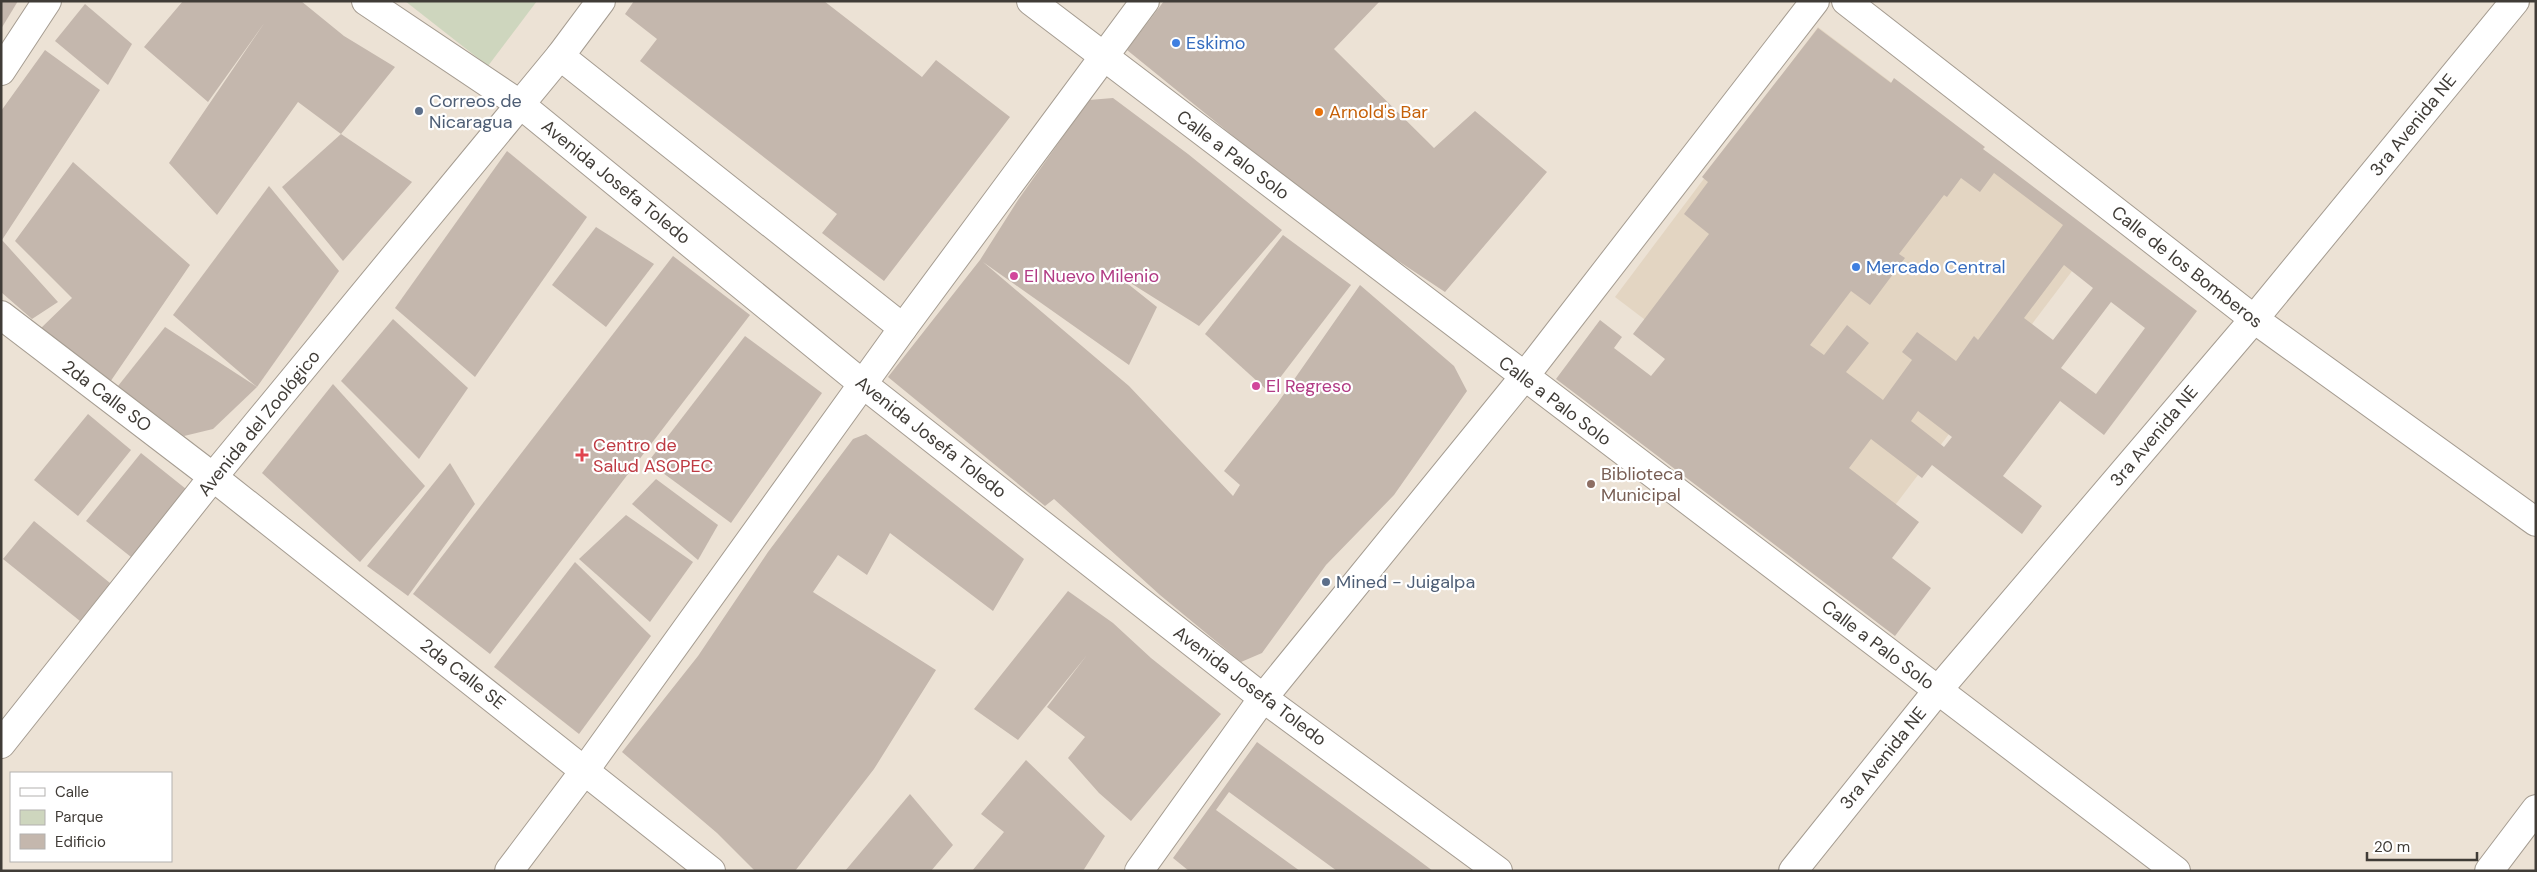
<svg xmlns="http://www.w3.org/2000/svg" width="2537" height="872" viewBox="0 0 2537 872" font-family="'DM Sans',sans-serif">
<rect width="100%" height="100%" fill="#ece2d5"/>
<path fill="#e3d5c2" d="M1818,27L2097,238L1893,508L1615,297Z"/>
<path fill="#ced6be" d="M405,1H537L488,66Z"/>
<g fill="#c4b7ad" fill-rule="evenodd">
<path d="M1,1H18L1,29Z"/>
<path d="M183,1H301L344,36L395,67L341,134L298,102L217,215L169,163L265,22L208,102L144,47Z"/>
<path d="M634,1H824L922,77L936,60L1010,117L884,281L822,233L837,214L640,61L657,39L625,14Z"/>
<path d="M1164,1H1380L1334,49L1434,148L1475,111L1547,172L1445,292L1338,221L1127,50Z"/>
<path d="M85,4L132,44L108,85L55,41Z"/>
<path d="M1818,28L1891,83L1894,78L1985,147L1983,149L2002,163L2197,311L2104,435L2060,401L2003,476L2042,506L2022,534L1932,465L1922,478L1871,439L1849,468L1919,522L1892,558L1931,588L1895,636L1556,379L1600,320L1622,337L1614,348L1651,376L1665,359L1633,334L1709,234L1684,214L1708,182L1702,177ZM1994,173L2063,225L1978,340L1974,336L1956,361L1917,332L1902,352L1912,360L1883,400L1846,372L1869,343L1847,325L1824,355L1810,345L1851,291L1870,305L1905,258L1899,254L1944,195L1947,197L1961,178L1980,192ZM2064,265L2093,288L2053,340L2024,318ZM2111,302L2145,328L2096,394L2061,368ZM1918,411L1952,437L1944,447L1911,421Z"/>
<path d="M45,50L100,90L2,240L58,302L32,319L1,292V111Z"/>
<path d="M1113,98L1188,154L1282,230L1199,326L1113,272L1157,307L1129,365L983,262L1129,386L1233,496L1240,485L1224,471L1277,404L1360,285L1454,366L1467,391L1394,495L1326,565L1262,653L1241,662L1160,595L1054,499L1045,506L888,377L980,260L1018,200L1089,100Z"/>
<path d="M341,134L412,182L343,261L282,187Z"/>
<path d="M507,151L587,217L475,377L395,308Z"/>
<path d="M73,162L190,265L108,385L40,329L72,298L15,241Z"/>
<path d="M269,186L339,271L257,387L173,315Z"/>
<path d="M596,227L654,264L606,327L552,285Z"/>
<path d="M1283,235L1351,285L1269,392L1205,334Z"/>
<path d="M673,256L750,315L490,654L413,594Z"/>
<path d="M393,319L468,388L419,459L341,381Z"/>
<path d="M165,327L257,387L213,429L184,436L118,386Z"/>
<path d="M745,336L822,393L731,523L648,462Z"/>
<path d="M333,384L425,486L360,562L262,473Z"/>
<path d="M88,414L131,450L78,516L34,480Z"/>
<path d="M866,434L1024,559L993,611L890,533L867,575L838,555L813,592L936,670L874,769L795,871H755L717,833L622,752L698,656L768,552L853,439Z"/>
<path d="M141,453L186,489L131,557L86,521Z"/>
<path d="M450,463L475,504L408,596L367,566Z"/>
<path d="M656,479L718,525L698,560L632,504Z"/>
<path d="M626,515L693,562L650,622L579,559Z"/>
<path d="M34,521L110,583L80,621L3,559Z"/>
<path d="M575,562L651,636L579,734L494,667Z"/>
<path d="M1068,591L1113,623L1151,658L1221,714L1131,821L1099,793L1068,758L1085,737L1047,707L1087,655L1018,740L974,709Z"/>
<path d="M1257,742L1413,856L1433,871H1337L1229,792L1216,810L1300,871H1189L1173,858Z"/>
<path d="M1026,760L1105,836L1083,871H972L1004,832L981,814Z"/>
<path d="M910,794L953,845L931,871H845Z"/>
</g>
<g fill="none" stroke-linecap="round" stroke-linejoin="round">
<g stroke="#a59c91" stroke-width="30">
<path id="pedestrian" d="M560,56L601,1"/>
</g>
<g stroke="#a59c91" stroke-width="30">
<g id="minor">
<path d="M366,1L521,105L864,385L1263,698L1498,871"/>
<path d="M1031,1L2176,871"/>
<path d="M1846,1L2254,319L2536,522"/>
<path d="M1,71L47,1"/>
<path d="M1,315L213,477L711,871"/>
<path d="M1,744L213,477L560,56L903,328"/>
<path d="M509,871L585,770L903,328L1145,1"/>
<path d="M1139,871L1263,698L1524,377L1815,1"/>
<path d="M1793,871L1938,690L2254,319L2515,1"/>
<path d="M2489,871L2536,809"/>
</g>
</g>
<use href="#pedestrian" stroke="#fff" stroke-width="28"/>
<use href="#minor" stroke="#fff" stroke-width="28"/>
</g>
<g fill="#3f7fe0" stroke="#fff" stroke-width="2">
<circle cx="1176" cy="43" r="5"/>
<circle cx="1856" cy="267" r="5"/>
</g>
<g fill="#5c6f8a" stroke="#fff" stroke-width="2">
<circle cx="419" cy="111" r="5"/>
<circle cx="1326" cy="582" r="5"/>
</g>
<circle fill="#e8710a" stroke="#fff" stroke-width="2" cx="1319" cy="112" r="5"/>
<g fill="#d1479c" stroke="#fff" stroke-width="2">
<circle cx="1014" cy="276" r="5"/>
<circle cx="1256" cy="386" r="5"/>
</g>
<path fill="#e0444e" stroke="#fff" stroke-width="2" d="M579.5 447.5h5v5h5v5h-5v5h-5v-5h-5v-5h5z"/>
<circle fill="#8d6e63" stroke="#fff" stroke-width="2" cx="1591" cy="484" r="5"/>
<g text-anchor="middle" dominant-baseline="central" stroke-width="4.5" stroke-linejoin="round" paint-order="stroke">
<g font-size="18" fill="#366cbe" stroke="#fff" text-anchor="start">
<text x="1186" y="43">Eskimo</text>
<text x="1866" y="267">Mercado Central</text>
</g>
<g font-size="18" fill="#4e5e75" stroke="#fff" text-anchor="start">
<text x="429" y="101">Correos de<tspan x="429" dy="21">Nicaragua</tspan></text>
<text x="1336" y="582">Mined - Juigalpa</text>
</g>
<g font-size="18" fill="#c56008" stroke="#fff" text-anchor="start">
<text x="1329" y="112">Arnold's Bar</text>
</g>
<g font-size="18" fill="#403c37" stroke="#fff">
<text transform="translate(2413 125) rotate(-51)">3ra Avenida NE</text>
<text transform="translate(1233 155) rotate(37)">Calle a Palo Solo</text>
<text transform="translate(616 182) rotate(39)">Avenida Josefa Toledo</text>
<text transform="translate(2187 267) rotate(38)">Calle de los Bomberos</text>
<text transform="translate(107 396) rotate(37)">2da Calle SO</text>
<text transform="translate(1555 401) rotate(37)">Calle a Palo Solo</text>
<text transform="translate(259 423) rotate(-51)">Avenida del Zoológico</text>
<text transform="translate(2154 436) rotate(-50)">3ra Avenida NE</text>
<text transform="translate(931 437) rotate(38)">Avenida Josefa Toledo</text>
<text transform="translate(1878 645) rotate(37)">Calle a Palo Solo</text>
<text transform="translate(463 674) rotate(38)">2da Calle SE</text>
<text transform="translate(1250 686) rotate(37)">Avenida Josefa Toledo</text>
<text transform="translate(1883 758) rotate(-51)">3ra Avenida NE</text>
</g>
<g font-size="18" fill="#b23c85" stroke="#fff" text-anchor="start">
<text x="1024" y="276">El Nuevo Milenio</text>
<text x="1266" y="386">El Regreso</text>
</g>
<g font-size="18" fill="#be3a42" stroke="#fff" text-anchor="start">
<text x="593" y="445">Centro de<tspan x="593" dy="21">Salud ASOPEC</tspan></text>
</g>
<g font-size="18" fill="#785e54" stroke="#fff" text-anchor="start">
<text x="1601" y="474">Biblioteca<tspan x="1601" dy="21">Municipal</tspan></text>
</g>
</g>
<rect width="2537" height="872" fill="none" stroke="#403c37" stroke-width="5"/>
<rect x="10" y="772" width="162" height="90" fill="#ffffff" stroke="#b3b1af"/>
<rect x="20" y="788" width="25" height="8" fill="#ffffff" stroke="#b3b1af"/>
<text x="55" y="797" font-size="15" fill="#403c37">Calle</text>
<rect x="20" y="810" width="25" height="15" fill="#ced6be" stroke="#b3b1af"/>
<text x="55" y="822" font-size="15" fill="#403c37">Parque</text>
<rect x="20" y="834" width="25" height="15" fill="#c4b7ad" stroke="#b3b1af"/>
<text x="55" y="847" font-size="15" fill="#403c37">Edificio</text>
<path d="M2367 852v8h110v-8" fill="none" stroke="#403c37" stroke-width="2.5"/>
<text x="2374" y="852" font-size="15" fill="#403c37" stroke="#ffffff" stroke-width="4" paint-order="stroke">20 m</text>
</svg>
